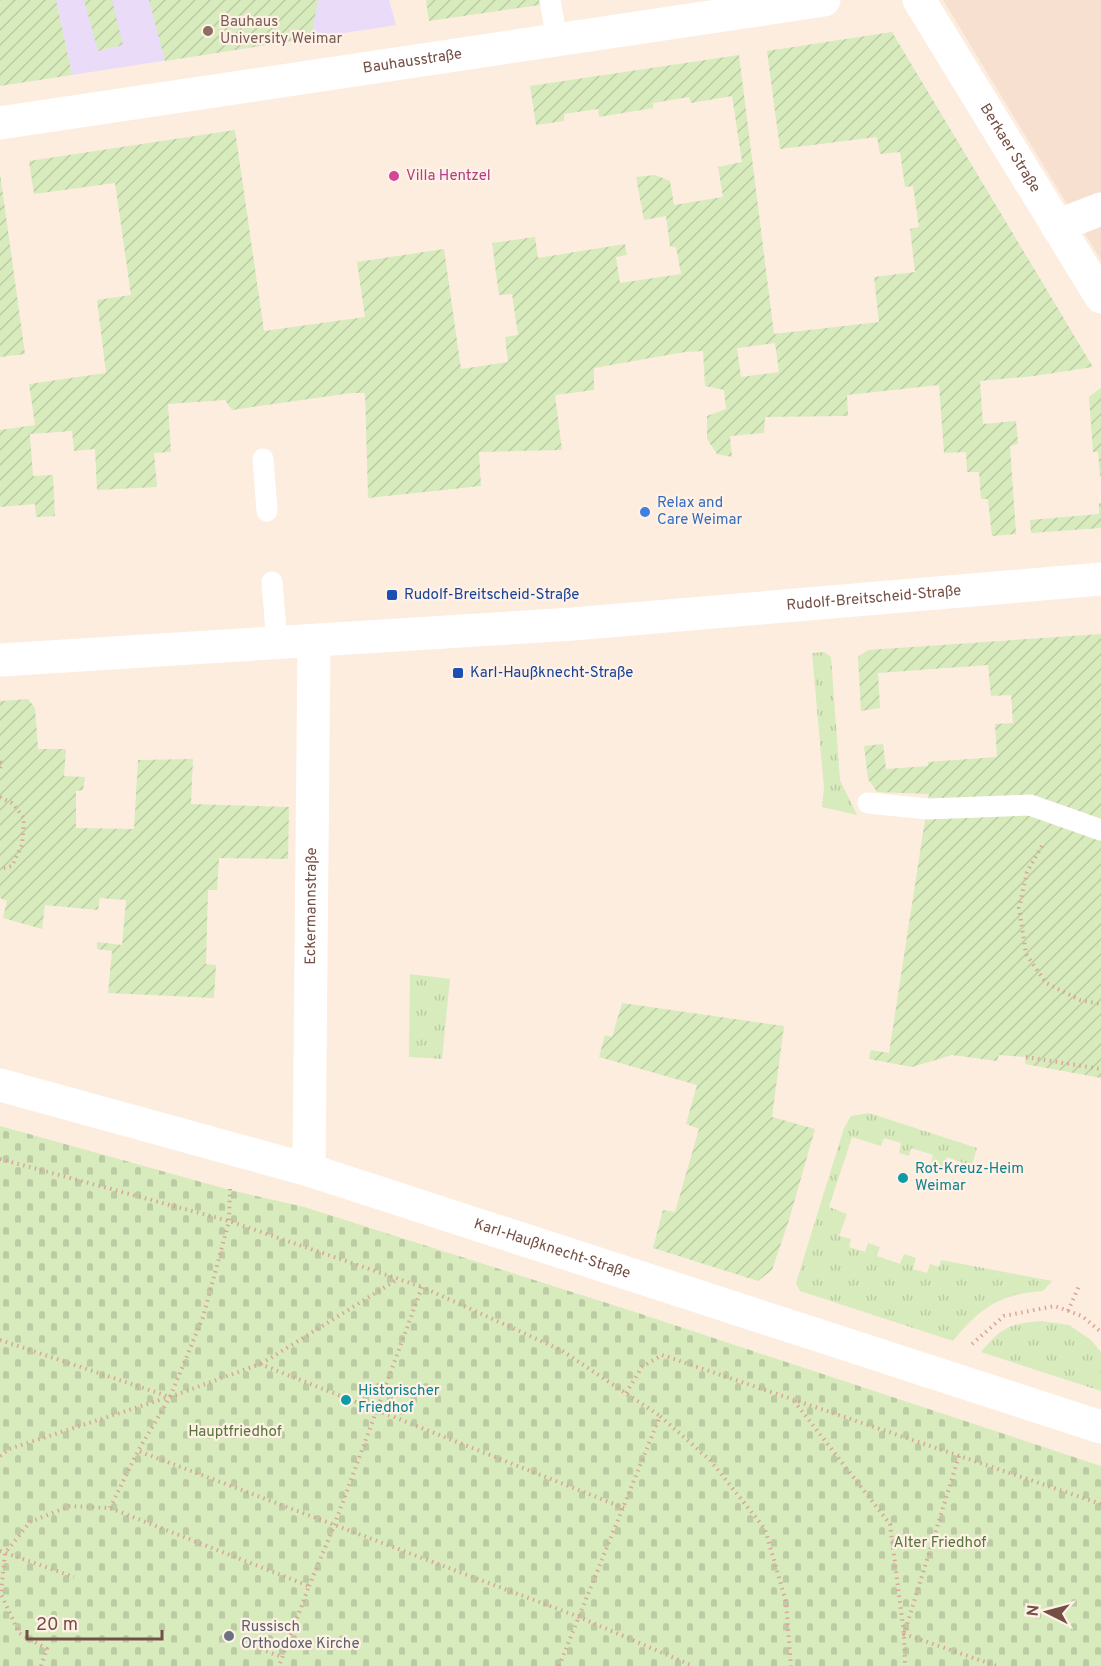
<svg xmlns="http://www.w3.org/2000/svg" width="1101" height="1666" viewBox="0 0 1101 1666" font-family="Overpass,sans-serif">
<defs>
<pattern id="grass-tufts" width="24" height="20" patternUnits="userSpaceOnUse" patternTransform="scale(1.5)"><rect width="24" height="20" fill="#d7ebbd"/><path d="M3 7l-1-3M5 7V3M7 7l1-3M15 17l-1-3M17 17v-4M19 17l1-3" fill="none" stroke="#bccba4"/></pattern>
<pattern id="cemetery-stones" width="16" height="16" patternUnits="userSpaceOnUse" patternTransform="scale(1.5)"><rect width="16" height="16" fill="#d7ebbd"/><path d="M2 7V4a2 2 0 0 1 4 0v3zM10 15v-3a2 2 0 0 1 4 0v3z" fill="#bccba4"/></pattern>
<pattern id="garden-furrows" width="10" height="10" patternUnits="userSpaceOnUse" patternTransform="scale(1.5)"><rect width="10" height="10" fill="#d7ebbd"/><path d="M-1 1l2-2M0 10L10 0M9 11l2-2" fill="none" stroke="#bccba4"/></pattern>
</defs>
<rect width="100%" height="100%" fill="#fdeddf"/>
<path fill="#f7e0d0" d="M943,0H1101V260Z"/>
<path fill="#eadcf9" d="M56,0H389L396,25L72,75Z"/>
<g fill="url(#grass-tufts)">
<path d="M824,652L831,657L840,780L857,815L822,807L824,788L812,653Z"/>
<path d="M410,974L450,979L442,1059L409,1057Z"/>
<path d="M869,1113L977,1148L969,1175L960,1171L963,1163L947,1157L943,1167L931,1164L933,1155L911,1148L909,1156L899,1153L901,1143L884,1138L881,1146L852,1137L829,1207L847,1214L839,1236L851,1239L849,1247L865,1252L868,1243L880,1247L877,1256L900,1264L904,1254L916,1258L913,1269L927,1273L930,1264L939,1267L941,1260L1052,1281L1043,1291C999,1294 980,1308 953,1341L800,1291L796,1283L844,1128L851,1116Z"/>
<path d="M1041,1321L1069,1325L1091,1340L1101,1352V1391L981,1352C1002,1327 1009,1324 1041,1321Z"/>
</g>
<path fill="url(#cemetery-stones)" d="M0,1126L230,1190L304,1207L635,1312L1101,1466V1666H0Z"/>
<g fill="url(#garden-furrows)" fill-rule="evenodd">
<path d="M0,0H56L72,75L0,86Z"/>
<path d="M84,0H112L123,45L98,51Z"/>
<path d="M149,0H318L311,38L165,61Z"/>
<path d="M426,0H539L540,5L429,21Z"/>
<path d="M892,32L1093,367L1034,376L980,381L983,424L1016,421L1018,444L1010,446L1016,534L992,536L988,499H981L979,472H967L966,452L944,453L939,385L847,395L848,416L765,417L764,433L730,436L732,457L717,454L707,439V416L726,409L724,390L705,386L703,351L685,352L594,368V390L555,395L562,450L479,452L481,486L368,498L365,393H351L232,410L225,400L168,404L171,452L154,453L157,487L97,490L95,449L74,451L72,431L30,434L33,476L53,475L55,516L36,517L35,504L0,507V430L35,425L29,384L106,373L97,300L131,295L115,183L34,194L29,161L235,130L264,331L365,317L357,262L444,249L461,369L508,362L505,337L518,335L512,294L499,295L492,243L535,237L538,258L625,244L627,255L616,257L620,283L681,274L676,247H670L666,216L644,220L636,177L655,175L670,181L674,205L723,197L718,167L742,162L732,96L691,103L689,97L653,103V108L599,117L598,109L564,114V121L536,125L530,86L739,55L774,334L879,322L874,277L915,272L910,229L919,227L913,186L905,187L900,152L880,154L877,137L780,149L767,51ZM775,343L779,372L741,377L737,348Z"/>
<path d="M0,173L25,354L0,357Z"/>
<path d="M1101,388V476H1100L1098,452H1093L1089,397Z"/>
<path d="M1099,503H1101V528L1031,533L1030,520L1099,514Z"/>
<path d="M1101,634V1078L1025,1064L1026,1057L999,1055L997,1061L952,1055L912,1067L869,1059L871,1050L889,1053L929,794L877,792L868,779L864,746L883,744L886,769L928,766V762L997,757L995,724L1013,723L1011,695L991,696L988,665L878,673L880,708L861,711L858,657L868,650Z"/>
<path d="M28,699L35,708L38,749H66L64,776L85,777L83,790L76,791V828L134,829L138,760L193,759L191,804L289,807L288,859L219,858L217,890H208L206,964L216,965L214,998L108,993L112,951L97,949V942L122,945L126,900L100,898L98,910L45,905L42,929L3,918L7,901L0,898V701Z"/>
<path d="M622,1003L784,1026L772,1117L815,1129L789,1220L772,1270L758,1281L653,1248L663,1210L675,1212L699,1129L686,1124L697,1085L599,1057L605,1035L612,1037Z"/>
</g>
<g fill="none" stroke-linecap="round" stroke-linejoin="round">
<g stroke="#d9a799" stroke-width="4" stroke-dasharray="1.5 4.5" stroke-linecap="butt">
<path d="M0,762L2,763L0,768"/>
<path d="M0,797L12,803L24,818L22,845L12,866L0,869"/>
<path d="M1042,846L1027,872L1019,908L1026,954L1046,983L1080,1000L1101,1004"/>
<path d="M1026,1057L1101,1069"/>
<path d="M0,1159L229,1221L422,1287"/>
<path d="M1068,1311L1079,1286"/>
<path d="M0,1340L170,1397L203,1317L229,1221L230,1189"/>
<path d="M972,1344L1004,1316L1055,1306L1082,1316L1101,1332"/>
<path d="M261,1364L398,1279"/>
<path d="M626,1393L642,1367L662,1355L1101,1504"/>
<path d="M794,1401L890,1524L904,1634L905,1666"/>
<path d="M0,1456L9,1449L169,1397"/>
<path d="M959,1456L904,1634L997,1666"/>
<path d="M110,1508L138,1451"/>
<path d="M624,1508L260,1364L170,1397L138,1451L579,1617L693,1666"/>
<path d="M0,1551L74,1577"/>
<path d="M309,1586L334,1526L422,1287L561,1350L660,1416"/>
<path d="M255,1647L282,1657"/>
<path d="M41,1666L47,1649L19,1633L1,1594L5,1553L30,1522L70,1506L110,1508L309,1586L279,1666"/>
<path d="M559,1666L660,1416L710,1460L765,1529L786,1602L791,1666"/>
</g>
<g stroke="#fff" stroke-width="21">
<path d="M550,0L557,40"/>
<path d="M263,459L267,511"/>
<path d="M272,582L277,643"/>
<path d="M868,803L928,809L1030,805L1101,830"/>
</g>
<g stroke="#fff" stroke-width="33">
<path id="s1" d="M0,123L824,0"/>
<path d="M1057,226L1101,209"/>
<path id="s2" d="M0,1085L309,1170L1101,1427"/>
<path id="s3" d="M309,1170L314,641"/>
</g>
<g stroke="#fff" stroke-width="33">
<path id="s4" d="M919,0L1101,297"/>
<path id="s5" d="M0,660L573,624L1101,579"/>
</g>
</g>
<circle fill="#8d6e63" stroke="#fff1e6" stroke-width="2" cx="208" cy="31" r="6"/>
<circle fill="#d1479c" stroke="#fff1e6" stroke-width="2" cx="394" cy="176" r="6"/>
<circle fill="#3f7fe0" stroke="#fff1e6" stroke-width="2" cx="645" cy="512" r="6"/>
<g fill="#1a4fb4" stroke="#fff1e6" stroke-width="2">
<rect x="386" y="589" width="12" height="12" rx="3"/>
<rect x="452" y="667" width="12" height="12" rx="3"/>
</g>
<g fill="#0f9aa8" stroke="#fff1e6" stroke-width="2">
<circle cx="903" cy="1178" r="6"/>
<circle cx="346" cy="1400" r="6"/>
</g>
<circle fill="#6b7280" stroke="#fff1e6" stroke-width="2" cx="229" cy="1636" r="6"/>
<g text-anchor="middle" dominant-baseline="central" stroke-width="4.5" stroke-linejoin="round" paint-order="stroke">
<g font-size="15" fill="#785e54" stroke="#fff1e6" text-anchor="start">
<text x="220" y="22">Bauhaus<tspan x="220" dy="17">University Weimar</tspan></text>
</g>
<g font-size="15" fill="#754f46" stroke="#fff1e6">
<text stroke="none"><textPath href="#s1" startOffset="417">Bauhausstraße</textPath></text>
<text stroke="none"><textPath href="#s4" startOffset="174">Berkaer Straße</textPath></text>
<text stroke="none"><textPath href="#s5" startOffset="876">Rudolf-Breitscheid-Straße</textPath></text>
<text stroke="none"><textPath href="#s3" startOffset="264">Eckermannstraße</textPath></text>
<text stroke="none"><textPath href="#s2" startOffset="576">Karl-Haußknecht-Straße</textPath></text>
</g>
<g font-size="15" fill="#b23c85" stroke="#fff1e6" text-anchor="start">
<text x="406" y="176">Villa Hentzel</text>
</g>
<g font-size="15" fill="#366cbe" stroke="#fff1e6" text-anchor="start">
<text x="657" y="503">Relax and<tspan x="657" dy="17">Care Weimar</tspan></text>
</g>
<g font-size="15" fill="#164399" stroke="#fff1e6" text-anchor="start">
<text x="404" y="595">Rudolf-Breitscheid-Straße</text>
<text x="470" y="673">Karl-Haußknecht-Straße</text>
</g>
<g font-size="15" fill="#0d838f" stroke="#fff1e6" text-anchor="start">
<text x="915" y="1169">Rot-Kreuz-Heim<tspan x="915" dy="17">Weimar</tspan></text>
<text x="358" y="1391">Historischer<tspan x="358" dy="17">Friedhof</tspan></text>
</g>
<g font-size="15" fill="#56753b" stroke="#fff1e6">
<text x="235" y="1432">Hauptfriedhof</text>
<text x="940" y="1543">Alter Friedhof</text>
</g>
<g font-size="15" fill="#5b616d" stroke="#fff1e6" text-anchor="start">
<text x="241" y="1627">Russisch<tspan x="241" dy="17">Orthodoxe Kirche</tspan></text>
</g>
</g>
<g transform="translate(1047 1612) rotate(276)" stroke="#fff1e6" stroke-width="4.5" paint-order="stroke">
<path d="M0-4.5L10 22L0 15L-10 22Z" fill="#754f46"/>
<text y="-9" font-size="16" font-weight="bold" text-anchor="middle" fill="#754f46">N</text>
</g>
<path d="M27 1630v9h135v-9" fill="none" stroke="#754f46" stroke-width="3"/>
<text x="36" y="1630" font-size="18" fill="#754f46" stroke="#fff1e6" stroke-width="4.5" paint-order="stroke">20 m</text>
</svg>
